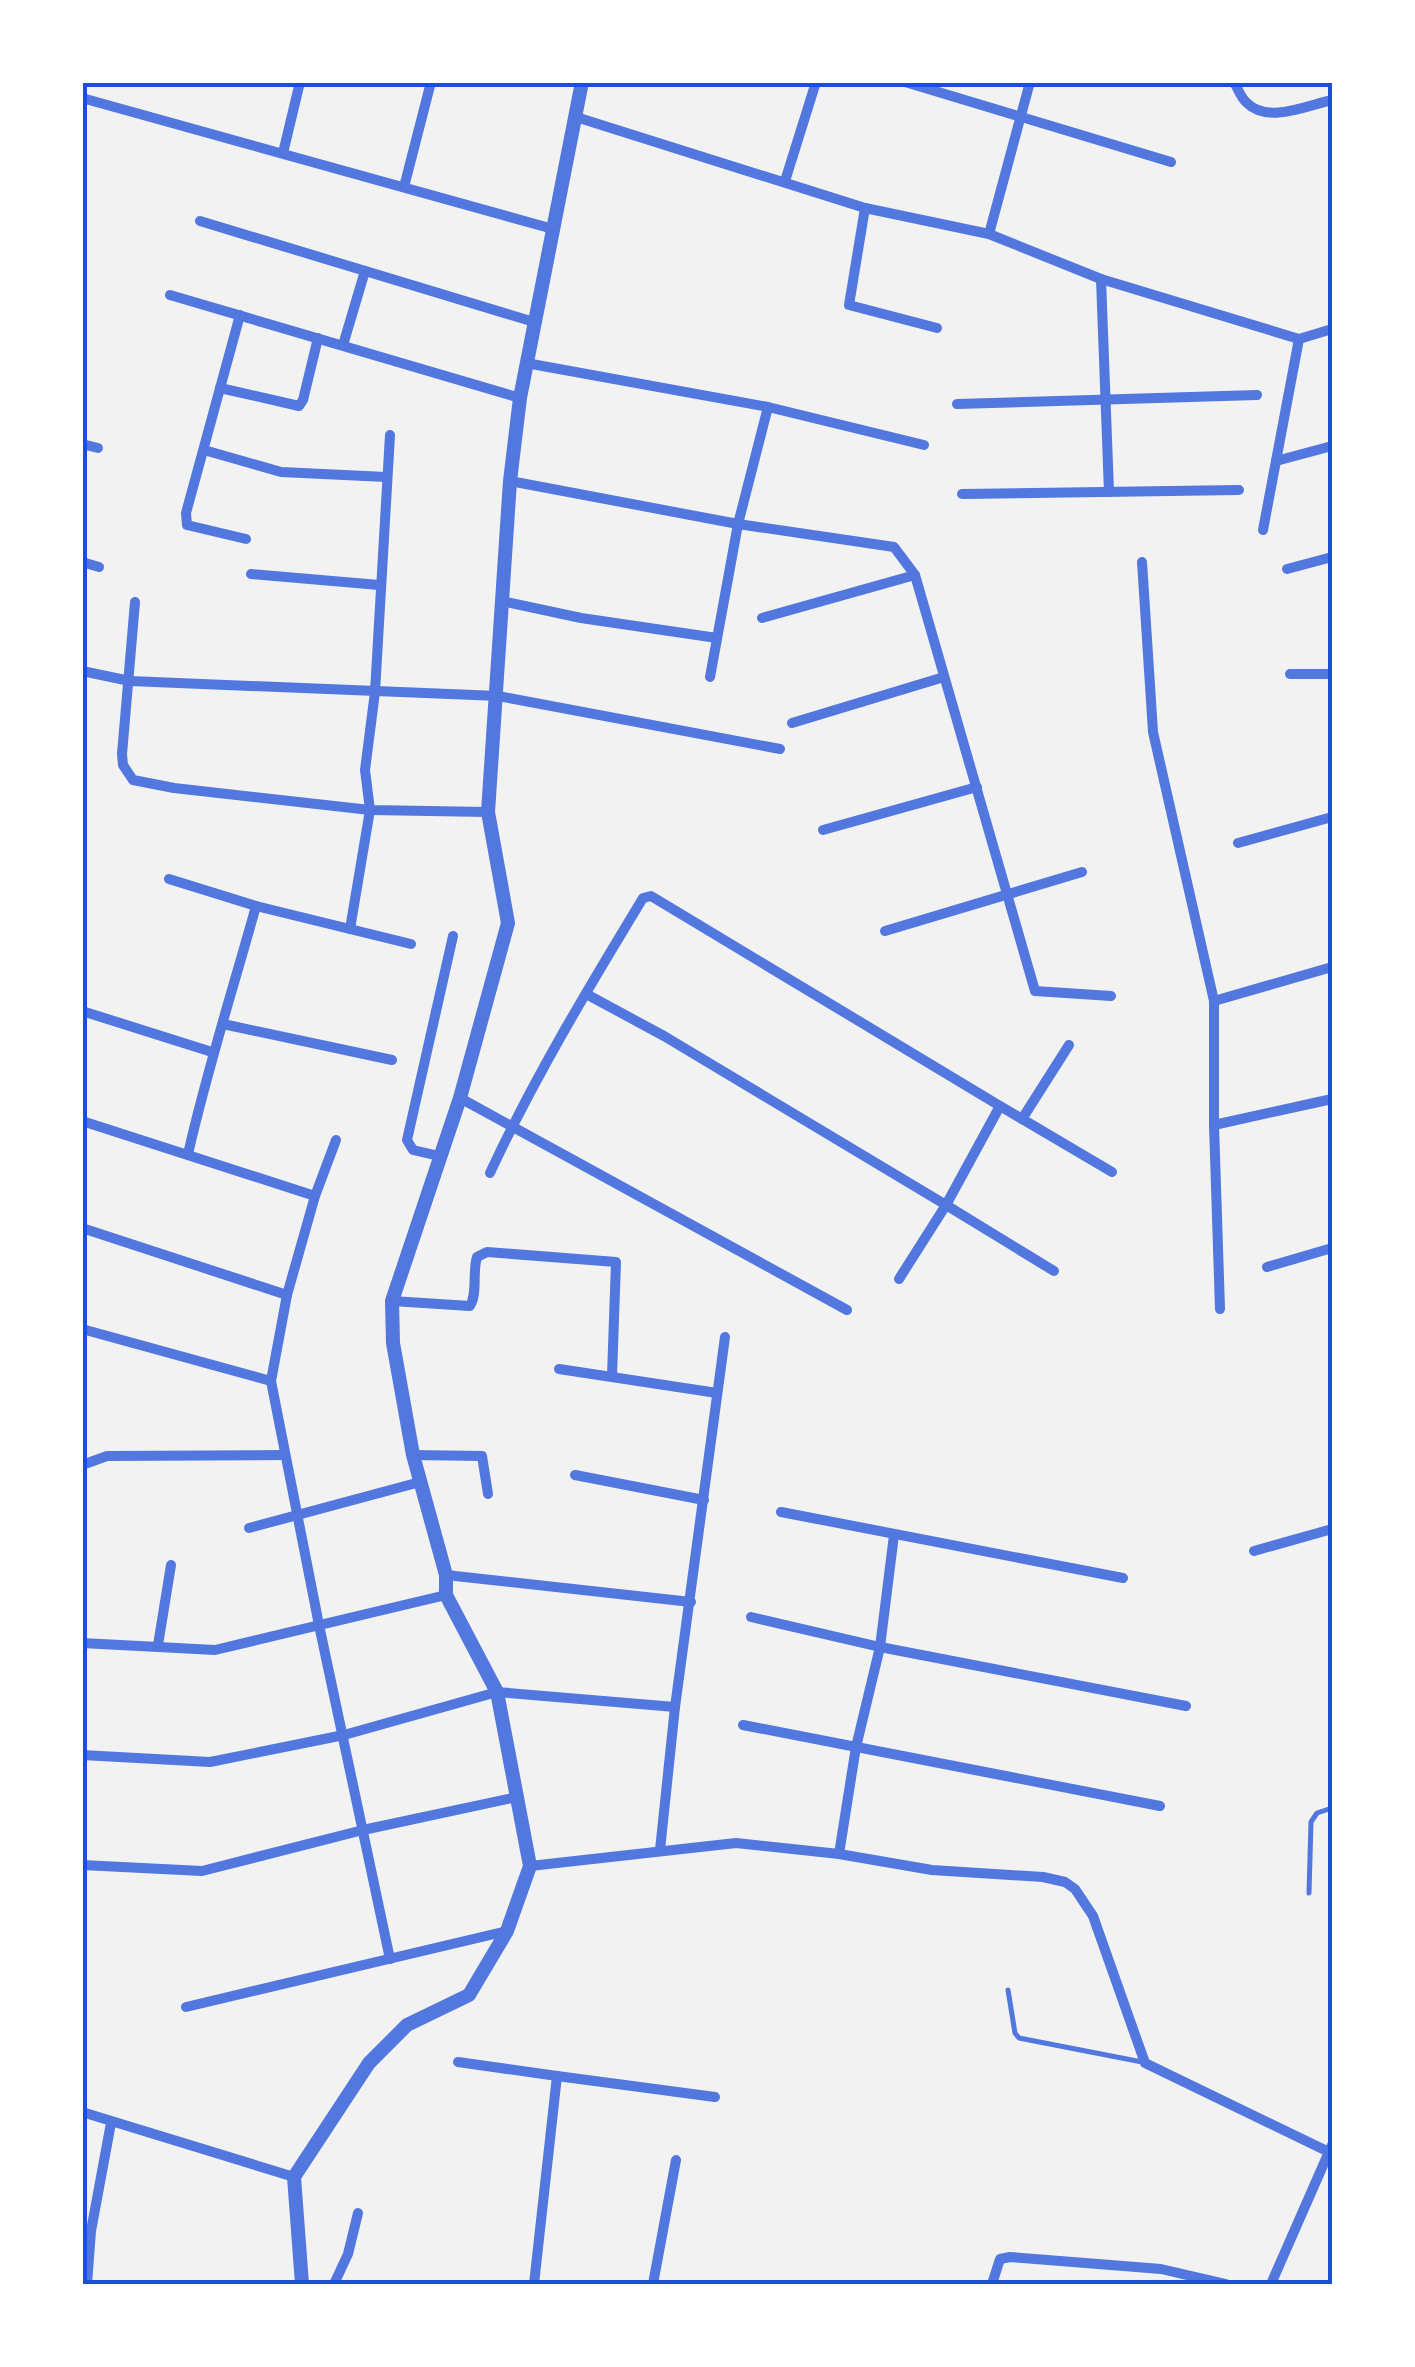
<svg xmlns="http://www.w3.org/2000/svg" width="1415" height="2367" viewBox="0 0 1415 2367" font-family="Ubuntu,sans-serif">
<rect width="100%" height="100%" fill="#f2f2f2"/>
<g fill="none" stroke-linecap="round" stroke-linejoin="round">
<g stroke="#5277de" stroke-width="5">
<path d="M1309,1893L1311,1822L1317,1813L1332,1808"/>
<path d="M1008,1990L1015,2033L1019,2038L1142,2062"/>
</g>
<g stroke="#5277de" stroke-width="10">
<path d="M905,82L1171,162"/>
<path d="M1234,82C1238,89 1241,98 1247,103C1268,124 1308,105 1332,100"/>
<path d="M82,98L553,229"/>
<path d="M576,117L865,208L989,234L1101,279L1299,339L1332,329"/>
<path d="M283,153L300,82"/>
<path d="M785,181L816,82"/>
<path d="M404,187L431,82"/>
<path d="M865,208L849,305L937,328"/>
<path d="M200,221L534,322"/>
<path d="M989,234L1030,82"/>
<path d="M1101,279L1109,492"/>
<path d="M170,295L520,398"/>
<path d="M240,315L186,513L187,525L246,539"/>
<path d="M343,345L365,271"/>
<path d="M526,363L768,407L924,445"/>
<path d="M220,388L299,406L303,400L318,338"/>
<path d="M957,404L1257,395"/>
<path d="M82,444L98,448"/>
<path d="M204,450L281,472L386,477"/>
<path d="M1276,461L1332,446"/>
<path d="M510,481L738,524L894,547L915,575L1035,991L1111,996"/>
<path d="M962,494L1239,490"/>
<path d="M1263,530L1299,339"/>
<path d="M82,562L99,567"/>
<path d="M1142,562L1153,732L1214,1001V1125L1220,1309"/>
<path d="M1287,569L1332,557"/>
<path d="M251,574L379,585"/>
<path d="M502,601L581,618L717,638"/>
<path d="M135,602L122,754L123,765L133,780L174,788L370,810L488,812"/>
<path d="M762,618L915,575"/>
<path d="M82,671L130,681L498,696L780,749"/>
<path d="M1290,674H1332"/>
<path d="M710,677L738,524L768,407"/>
<path d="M792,723L944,677"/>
<path d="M823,830L977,787"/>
<path d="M1238,843L1332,817"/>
<path d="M169,879L256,906L411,944"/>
<path d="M350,929L370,810L365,770L375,692L390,435"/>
<path d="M885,931L1082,872"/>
<path d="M1214,1001L1332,967"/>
<path d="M82,1011L212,1052"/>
<path d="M223,1024L392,1060"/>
<path d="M460,1098L847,1310"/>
<path d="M1000,1106L1112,1172"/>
<path d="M1022,1119L1069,1045"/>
<path d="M82,1121L315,1196"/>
<path d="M1214,1125L1332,1099"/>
<path d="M336,1140L315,1196L287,1295L271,1381L319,1625L390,1959"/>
<path d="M188,1154C207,1070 233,989 256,906"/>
<path d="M439,1156L413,1150L407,1140L453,936"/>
<path d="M490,1173C534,1078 589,987 643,898L651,896L1000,1106L946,1205L664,1036L588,995"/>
<path d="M82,1228L287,1295"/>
<path d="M1267,1267L1332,1248"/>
<path d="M899,1279L946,1205L1054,1271"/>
<path d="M392,1301L470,1306C478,1293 472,1273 477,1257L487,1252L616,1262L612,1376"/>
<path d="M82,1329L271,1381"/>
<path d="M559,1369L717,1393"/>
<path d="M413,1455L482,1456L488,1494"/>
<path d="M82,1465L107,1456L285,1455"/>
<path d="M575,1475L704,1500"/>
<path d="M781,1512L1123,1578"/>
<path d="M249,1528L420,1482"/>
<path d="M1254,1551L1332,1529"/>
<path d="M446,1575L691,1602"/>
<path d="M751,1617L880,1647L1186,1706"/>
<path d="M82,1643L215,1650L446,1595"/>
<path d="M158,1645L171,1565"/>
<path d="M743,1725L1160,1806"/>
<path d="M82,1755L210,1762L344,1735L497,1692L675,1707"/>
<path d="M660,1850L675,1707L725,1337"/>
<path d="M839,1854L856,1747L880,1647L894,1535"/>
<path d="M82,1865L202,1871L363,1830L517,1797"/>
<path d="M530,1866L736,1843L839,1854L932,1870L1043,1877L1065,1882L1075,1889L1093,1916L1145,2063L1329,2152"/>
<path d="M186,2007L507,1931"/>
<path d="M458,2062L557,2076L534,2284"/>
<path d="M557,2076L715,2097"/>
<path d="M82,2112L294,2177"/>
<path d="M87,2284L91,2231L111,2123"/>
<path d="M334,2284L348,2254L358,2213"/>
<path d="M653,2284L676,2160"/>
<path d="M992,2284L1000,2259L1010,2257L1161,2269L1226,2284"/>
<path d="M1271,2284L1332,2145"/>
</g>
<path stroke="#5277de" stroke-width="14" d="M302,2284L294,2177L369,2063L407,2025L469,1995L507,1931L530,1866L497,1692L446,1595V1575L413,1455L393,1343L392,1301L460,1098L508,923L488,812L510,481L520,398L582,82"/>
</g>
<rect width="1415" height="2367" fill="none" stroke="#ffffff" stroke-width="170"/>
<rect x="85" y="85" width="1245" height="2197" fill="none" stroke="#1d4ed8" stroke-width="4"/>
</svg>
